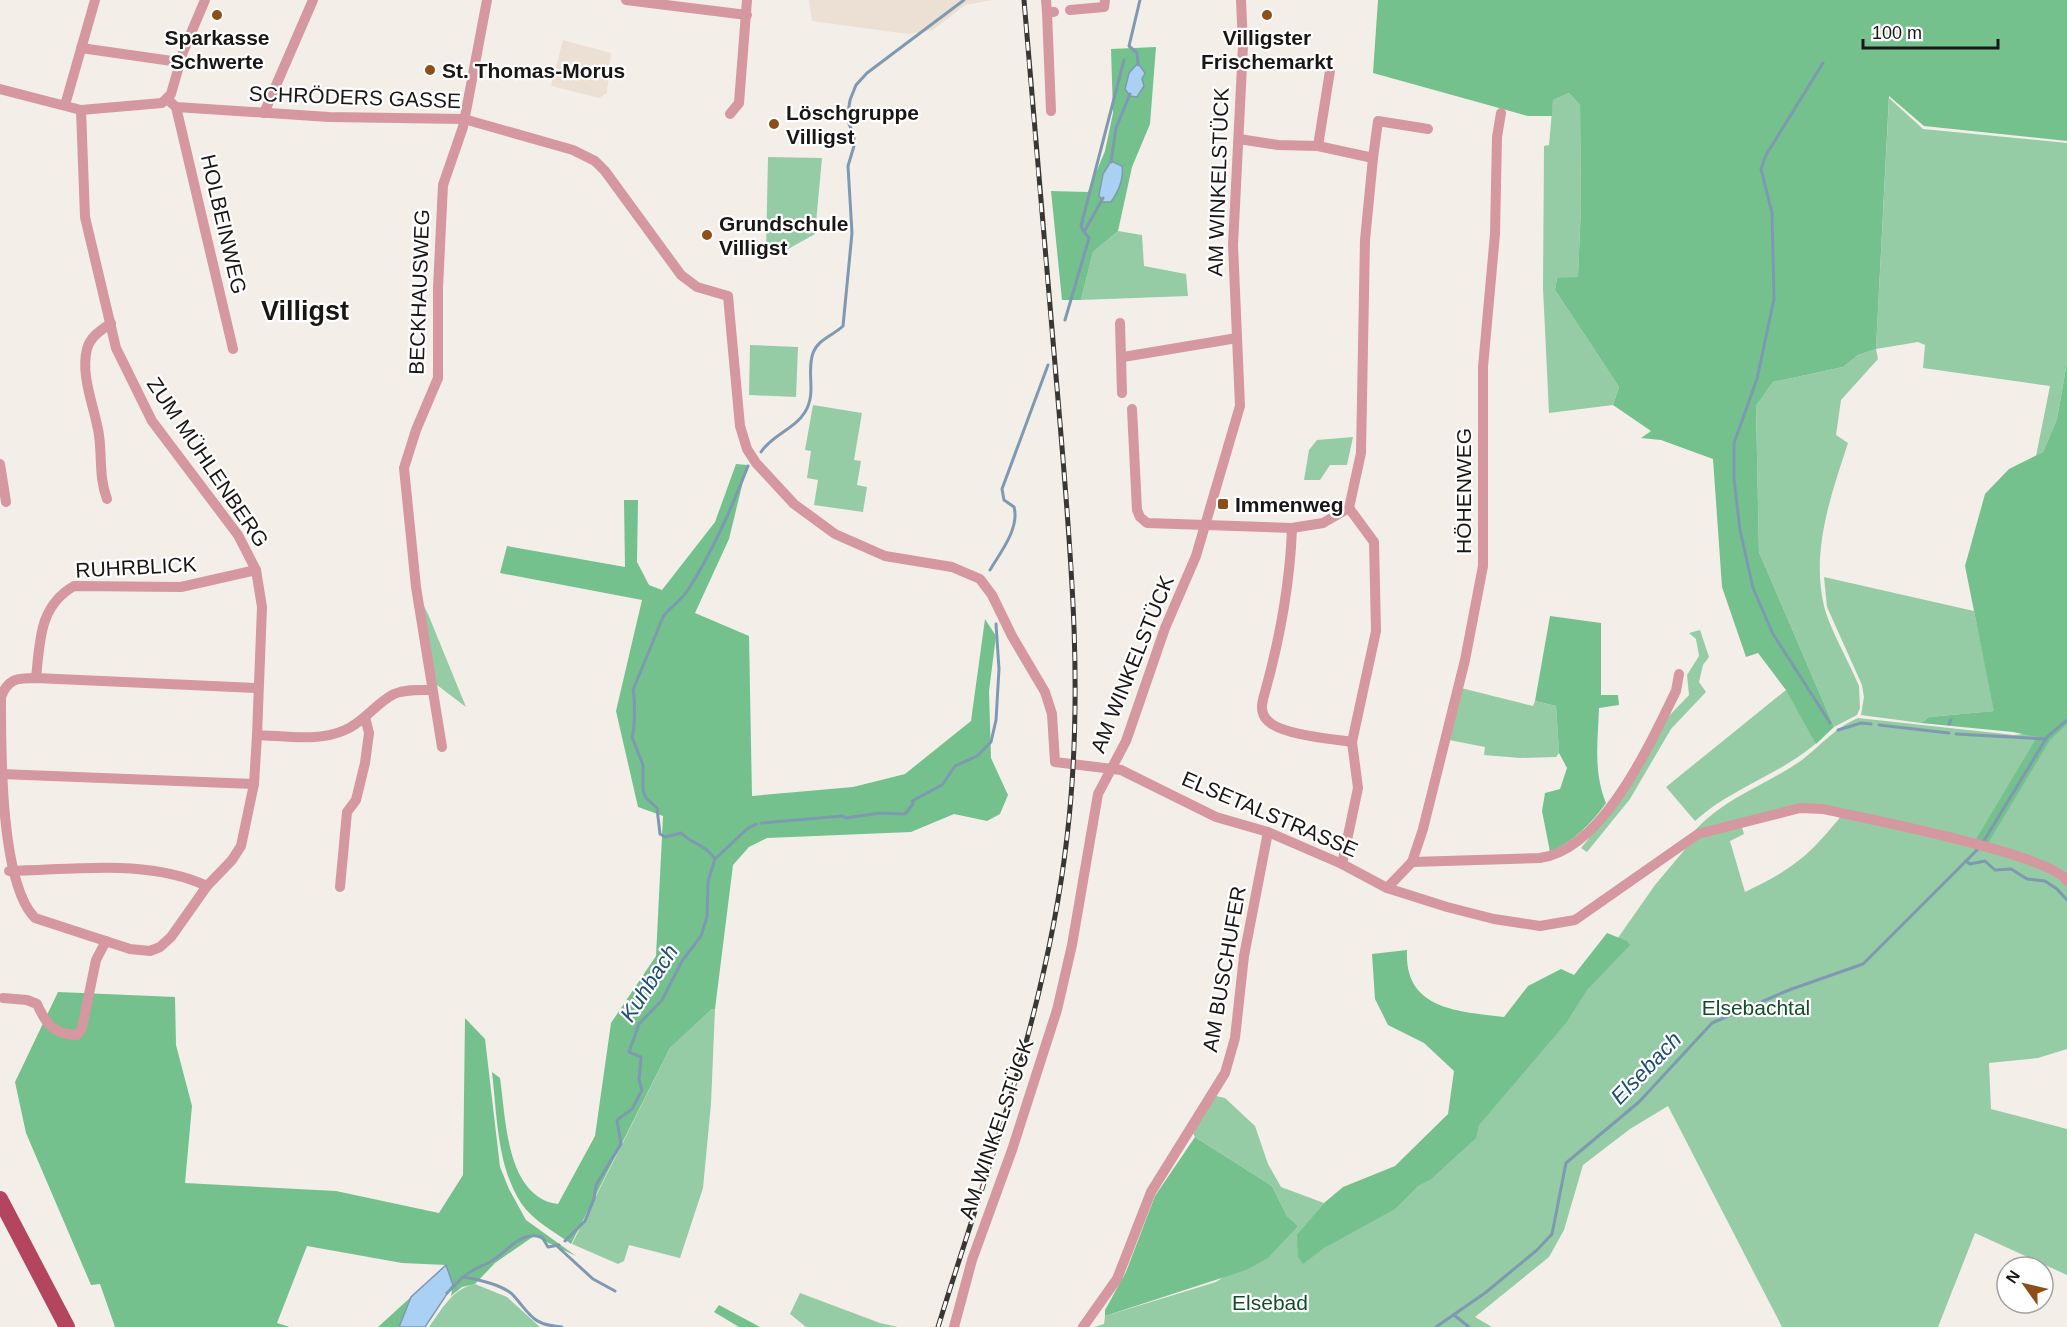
<svg xmlns="http://www.w3.org/2000/svg" width="2067" height="1327" viewBox="0 0 2067 1327" font-family="Arial,sans-serif">
<rect width="100%" height="100%" fill="#f4eee9"/>
<g fill="#ece0d5">
<path d="M809,0H993L965,5L933,30L908,34L812,21Z"/>
<path d="M563,40L611,53L607,93L599,98L551,86Z"/>
</g>
<g fill="#95cca5">
<path d="M1569,93L1580,105L1581,205L1578,278H1557L1555,290L1619,387L1613,405L1549,413L1543,288L1544,146L1549,145L1553,100Z"/>
<path d="M1889,98L1923,129L2067,143V362L2057,419L2043,452L2036,456L2050,386L1923,368L1925,345L1918,342L1876,349L1878,359L1841,400L1836,435L1848,443C1831,495 1811,550 1824,606C1829,627 1850,664 1859,686L1860,708L1857,715L1834,727L1759,552L1756,406L1773,382L1843,367L1858,355L1876,349Z"/>
<path d="M768,157L822,158L815,234L781,253L766,252Z"/>
<path d="M1118,231L1142,235L1144,266L1186,274L1188,296L1081,300L1093,252Z"/>
<path d="M750,345L798,347L796,397L749,395Z"/>
<path d="M813,405L862,413L854,460L861,461L857,485L867,487L863,512L814,505L818,480L807,478L811,451L805,450Z"/>
<path d="M1353,437L1347,465H1330L1320,480H1304L1309,450L1317,440Z"/>
<path d="M1824,577L1974,611L1995,711L1929,717L1921,723L1861,715L1864,697L1862,685L1827,607Z"/>
<path d="M421,600L428,614L466,707L433,682Z"/>
<path d="M1700,630L1709,657L1703,665L1699,682L1706,692L1671,729L1630,799L1587,852L1581,848L1625,794L1669,716L1689,695L1687,675L1699,656L1696,639L1689,633Z"/>
<path d="M1461,688L1533,706L1535,701L1556,706L1559,753L1556,757L1520,758L1484,755L1485,747L1449,740Z"/>
<path d="M1786,690L1822,738C1785,773 1732,787 1695,821L1666,787Z"/>
<path d="M2067,704V1049L2038,1058L1989,1063L1991,1109L2067,1129V1275L1975,1233L1938,1327H1782L1668,1106L1630,1129L1583,1165L1564,1230L1549,1257L1475,1317L1492,1327H1094L1104,1324L1105,1316L1216,1282L1298,1226L1287,1216L1272,1186L1195,1137L1193,1133L1216,1096L1225,1098L1255,1126L1268,1164L1281,1187L1324,1203L1297,1234L1433,1167L1613,945L1655,885L1692,841L1741,824L1744,834L1730,841L1745,892C1793,869 1809,856 1842,815L1823,807L1693,833C1722,799 1764,786 1799,762C1820,747 1834,728 1858,718L2014,735L2023,734Z"/>
<path d="M712,1009H715L711,1104L703,1188L680,1258L629,1245L624,1261L618,1264L572,1244L670,1048Z"/>
<path d="M475,1284L507,1297L540,1327H429C442,1309 452,1289 475,1284Z"/>
<path d="M800,1293L880,1323L898,1327H806L790,1314Z"/>
</g>
<g fill="#74c18d">
<path d="M1378,0H2067V141L1924,126L1889,96L1876,349L1858,355L1843,367L1773,382L1756,406L1759,552L1834,727L1816,744L1786,690L1758,653L1746,657L1722,587L1713,459L1661,440L1641,438L1651,431L1613,405L1619,387L1555,290L1557,278L1578,277L1581,205L1580,105L1569,93L1553,100L1552,116H1528L1373,73Z"/>
<path d="M1156,47L1150,124L1132,167L1118,231L1093,252L1081,300H1062L1051,191L1088,192L1105,151L1113,113L1111,49Z"/>
<path d="M2067,362V724L2050,740L1987,845L1975,841L2037,737L2013,732L1921,723L1929,717L1994,711L1965,566L1985,494L2009,469L2043,452L2057,419Z"/>
<path d="M736,464L747,465L729,539L695,613L749,636L752,796L853,787L905,774L971,721L985,619L996,636L989,691L991,758L1008,795L1000,814L987,821L954,814L911,832L767,838L749,847L733,865L715,1009H712L670,1048L571,1244C555,1232 533,1221 521,1203C497,1166 497,1115 492,1072L500,1078C506,1119 506,1197 558,1204L595,1136L611,1023L656,956L663,816L638,807L616,711L642,600L500,573L507,546L625,567L624,500H638L637,562L649,585L662,590L715,522Z"/>
<path d="M1550,616L1601,623V695H1618L1619,705L1599,708C1598,741 1593,771 1606,803C1591,824 1574,841 1550,852L1542,811L1545,793L1560,789L1567,768L1559,753L1556,706L1535,701Z"/>
<path d="M1607,933L1627,941L1630,945L1587,990L1566,1023L1479,1125L1476,1138L1431,1179L1418,1186L1395,1209L1324,1248L1303,1264L1298,1257L1297,1234L1324,1203L1343,1187L1395,1166L1448,1114L1454,1071L1424,1043L1388,1025L1375,999L1372,954L1407,950C1404,1010 1458,1011 1504,1017L1528,986L1561,969L1574,975Z"/>
<path d="M58,992L175,997L176,1045L192,1106L185,1183L336,1191L439,1213L463,1175L465,1018L485,1039L500,1167L509,1189L526,1220L576,1256L534,1236L495,1263L475,1284L462,1287L451,1296L453,1285L446,1265L402,1263L307,1246L277,1323L290,1327H115L100,1284L91,1285L26,1133L15,1082Z"/>
<path d="M1195,1137L1272,1186L1287,1216L1298,1226L1268,1258L1246,1270L1105,1316V1310L1126,1272L1155,1196Z"/>
<path d="M411,1297L399,1327H378Z"/>
<path d="M719,1305L760,1327H739L714,1312Z"/>
</g>
<g fill="#aad1f4" stroke="#7e99b1" stroke-width="1.5">
<path d="M1138,63L1145,73L1142,79L1144,86L1137,97L1130,96L1125,89L1129,73Z"/>
<path d="M1111,161L1122,166C1124,179 1118,192 1111,202H1103L1099,195L1103,174Z"/>
<path d="M446,1265L453,1285L425,1327H399L411,1297Z"/>
</g>
<g fill="none" stroke-linecap="round" stroke-linejoin="round">
<g stroke="#7e99b1" stroke-width="3">
<path d="M1823,63L1766,155L1761,169L1772,213L1774,299L1757,379L1734,443V479L1740,530L1753,588L1773,634L1830,723"/>
<path d="M1138,65L1137,53L1129,46L1140,0"/>
<path d="M1111,162L1116,128L1130,94"/>
<path d="M1084,232L1081,226L1124,60"/>
<path d="M1065,320L1089,238L1084,232L1103,198"/>
<path d="M761,452C772,435 795,429 805,412C817,393 806,372 813,353C818,339 834,335 843,326L852,233L848,166L854,146V136L847,119L850,100L856,85L867,73L964,0"/>
<path d="M990,570C1000,553 1020,528 1014,507L1004,500L1002,489L1048,365"/>
<path d="M1949,724L1951,720"/>
<path d="M1879,725L1949,733"/>
<path d="M1838,730L1861,723L1871,724"/>
<path d="M1956,734L2046,739"/>
<path d="M761,823L842,816L846,818L880,813L905,814L913,804L912,801L942,785L955,766L977,756L991,742L996,720L999,669L996,624"/>
<path d="M1982,844L2047,737L2067,720"/>
<path d="M715,859L747,829L756,824"/>
<path d="M1966,861L1970,864L1985,861L1995,870L2011,869L2027,879L2045,881L2057,889L2067,900"/>
<path d="M565,1241L585,1221L594,1199L596,1185L621,1144L617,1120L632,1109L642,1090L639,1080L641,1057L629,1052L639,1024L662,1000L682,961L701,936L707,917L708,881L715,859C706,845 692,844 681,833L665,837L660,834L657,808L646,798L643,790V765L632,737C635,731 635,697 633,690L663,617C670,607 681,601 688,590C713,551 731,509 748,466"/>
<path d="M558,1247L593,1279L615,1291"/>
<path d="M464,1277C470,1270 480,1267 488,1263C507,1254 518,1230 542,1237L548,1247L559,1245"/>
<path d="M447,1293L463,1277C477,1279 503,1285 513,1295C531,1315 532,1325 562,1327"/>
<path d="M1454,1315L1469,1327"/>
<path d="M1436,1327L1485,1293L1537,1250L1552,1234L1566,1163L1639,1102L1712,1023L1789,990L1863,964L1978,849"/>
</g>
<g stroke="#d597a0" stroke-width="10">
<path d="M626,0L747,15"/>
<path d="M1046,0L1047,12"/>
<path d="M1070,10L1104,7L1105,0"/>
<path d="M81,48L179,62"/>
<path d="M0,89L81,110L162,103L171,94L183,52L205,0"/>
<path d="M167,99L176,107L329,117L464,119L573,150L595,161L605,171L681,275L697,287L728,296L740,426L747,449L756,463L794,504L835,534L885,556L952,567L980,579L992,595L1012,636L1045,692L1052,714L1055,762L1121,770L1216,817L1268,832L1342,864L1387,888L1447,907L1494,919L1540,926L1575,920L1698,834L1800,808L1823,809C1862,818 2051,854 2067,881"/>
<path d="M65,105L95,0"/>
<path d="M176,107L233,349"/>
<path d="M81,110L85,217L116,348L152,421L238,535L256,570L262,607L257,735C286,736 319,742 345,730C364,722 376,703 394,694C406,689 419,690 431,690"/>
<path d="M1051,111L1047,12H1054"/>
<path d="M264,113L313,0"/>
<path d="M730,114L739,103L747,0"/>
<path d="M1318,146L1330,71"/>
<path d="M1373,158L1378,121L1428,129"/>
<path d="M1120,323L1122,393"/>
<path d="M1123,357L1237,338"/>
<path d="M1132,409L1137,510L1140,517L1147,523L1292,528L1323,523L1349,508L1361,453L1365,240L1373,158L1318,146L1278,145L1239,139"/>
<path d="M0,464L6,502"/>
<path d="M107,499C99,478 102,457 99,435C95,408 80,376 87,349C90,337 101,330 111,323"/>
<path d="M1292,528C1290,584 1280,638 1265,692C1262,702 1259,713 1268,721C1282,735 1333,739 1352,742"/>
<path d="M36,678C40,641 39,606 74,586L181,587L256,570"/>
<path d="M257,735L254,784L241,846L232,860L207,886L171,937L160,947L150,951L130,949L35,918C0,883 1,751 1,697C8,678 18,678 36,678L258,688"/>
<path d="M442,747L416,587L404,468L416,430L438,378V288L443,185L463,127L487,0"/>
<path d="M1,774L254,784"/>
<path d="M1412,862L1540,858C1604,849 1650,743 1676,691L1679,674"/>
<path d="M1342,864L1358,788L1352,742L1376,631L1374,542L1349,508"/>
<path d="M9,871C74,870 147,858 207,886"/>
<path d="M340,887L347,812L356,800L365,763L369,733L365,717"/>
<path d="M1387,888L1412,862L1423,829L1465,660L1483,566V367L1495,234L1497,137L1501,113"/>
<path d="M3,998L27,1000L37,1004C46,1024 53,1034 77,1035L82,1028L96,960L106,941"/>
<path d="M954,1327L972,1260L1012,1150L1057,1010L1072,945L1098,794L1126,741L1165,628L1196,556L1240,406L1233,245L1243,46L1241,0"/>
<path d="M1083,1327L1117,1279L1151,1192L1225,1073L1235,1038L1244,956L1268,832"/>
</g>
<path stroke="#b3465e" stroke-width="16" d="M0,1199L67,1327"/>
<g stroke="#393734" stroke-width="5">
<path id="rail" d="M938,1327C988,1166 1048,1005 1067,837C1084,694 1071,554 1059,411C1047,274 1035,137 1024,0"/>
</g>
<use href="#rail" stroke="#fff" stroke-width="3" stroke-dasharray="9" stroke-linecap="butt"/>
</g>
<g fill="#8e4e17" stroke="#fff" stroke-width="2">
<circle cx="217" cy="15" r="6"/>
<circle cx="1267" cy="15" r="6"/>
<circle cx="430" cy="70" r="6"/>
<circle cx="774" cy="124" r="6"/>
<circle cx="707" cy="235" r="6"/>
<rect x="1217" y="498" width="12" height="12" rx="3"/>
</g>
<g text-anchor="middle" dominant-baseline="central" stroke-width="4.5" stroke-linejoin="round" paint-order="stroke">
<g font-size="21" font-weight="bold" fill="#191715" stroke="#fff" text-anchor="start">
<text x="217" y="37" text-anchor="middle">Sparkasse<tspan x="217" dy="24">Schwerte</tspan></text>
<text x="1267" y="37" text-anchor="middle">Villigster<tspan x="1267" dy="24">Frischemarkt</tspan></text>
<text x="442" y="70">St. Thomas-Morus</text>
<text x="786" y="112">Löschgruppe<tspan x="786" dy="24">Villigst</tspan></text>
<text x="719" y="223">Grundschule<tspan x="719" dy="24">Villigst</tspan></text>
<text x="1235" y="504">Immenweg</text>
</g>
<g font-size="21" fill="#191715" stroke="#fff">
<text transform="translate(355 97) rotate(2)">SCHRÖDERS GASSE</text>
<text transform="translate(1218 182) rotate(-88)">AM WINKELSTÜCK</text>
<text transform="translate(224 224) rotate(77)">HOLBEINWEG</text>
<text transform="translate(419 292) rotate(-88)">BECKHAUSWEG</text>
<text transform="translate(208 462) rotate(56)">ZUM MÜHLENBERG</text>
<text transform="translate(1463 491) rotate(-90)">HÖHENWEG</text>
<text transform="translate(136 567) rotate(-3)">RUHRBLICK</text>
<text transform="translate(1132 664) rotate(-68)">AM WINKELSTÜCK</text>
<text transform="translate(1270 814) rotate(23)">ELSETALSTRASSE</text>
<text transform="translate(1224 969) rotate(-80)">AM BUSCHUFER</text>
<text transform="translate(996 1129) rotate(-71)">AM WINKELSTÜCK</text>
</g>
<g font-size="21" fill="#124c2a" stroke="#fff">
<text x="1756" y="1007">Elsebachtal</text>
<text x="1270" y="1302">Elsebad</text>
</g>
<g font-size="22" font-style="italic" fill="#1d4d73" stroke="#fff">
<text transform="translate(649 983) rotate(-57)">Kuhbach</text>
<text transform="translate(1646 1068) rotate(-46)">Elsebach</text>
</g>
<g font-size="27" font-weight="bold" fill="#191715" stroke="#fff">
<text x="305" y="311">Villigst</text>
</g>
</g>
<g transform="translate(2025 1285) rotate(304)"><circle r="28" fill="#ffffff" stroke="#a3a2a1" stroke-width="1.5"/>
<path d="M0-4.5L10 22L0 15L-10 22Z" fill="#8e4e17"/>
<text y="-9" font-size="16" font-weight="bold" text-anchor="middle" fill="#191715">N</text>
</g>
<path d="M1863 39v9h135v-9" fill="none" stroke="#191715" stroke-width="3"/>
<text x="1872" y="39" font-size="18" fill="#191715" stroke="#ffffff" stroke-width="4.5" paint-order="stroke">100 m</text>
</svg>
